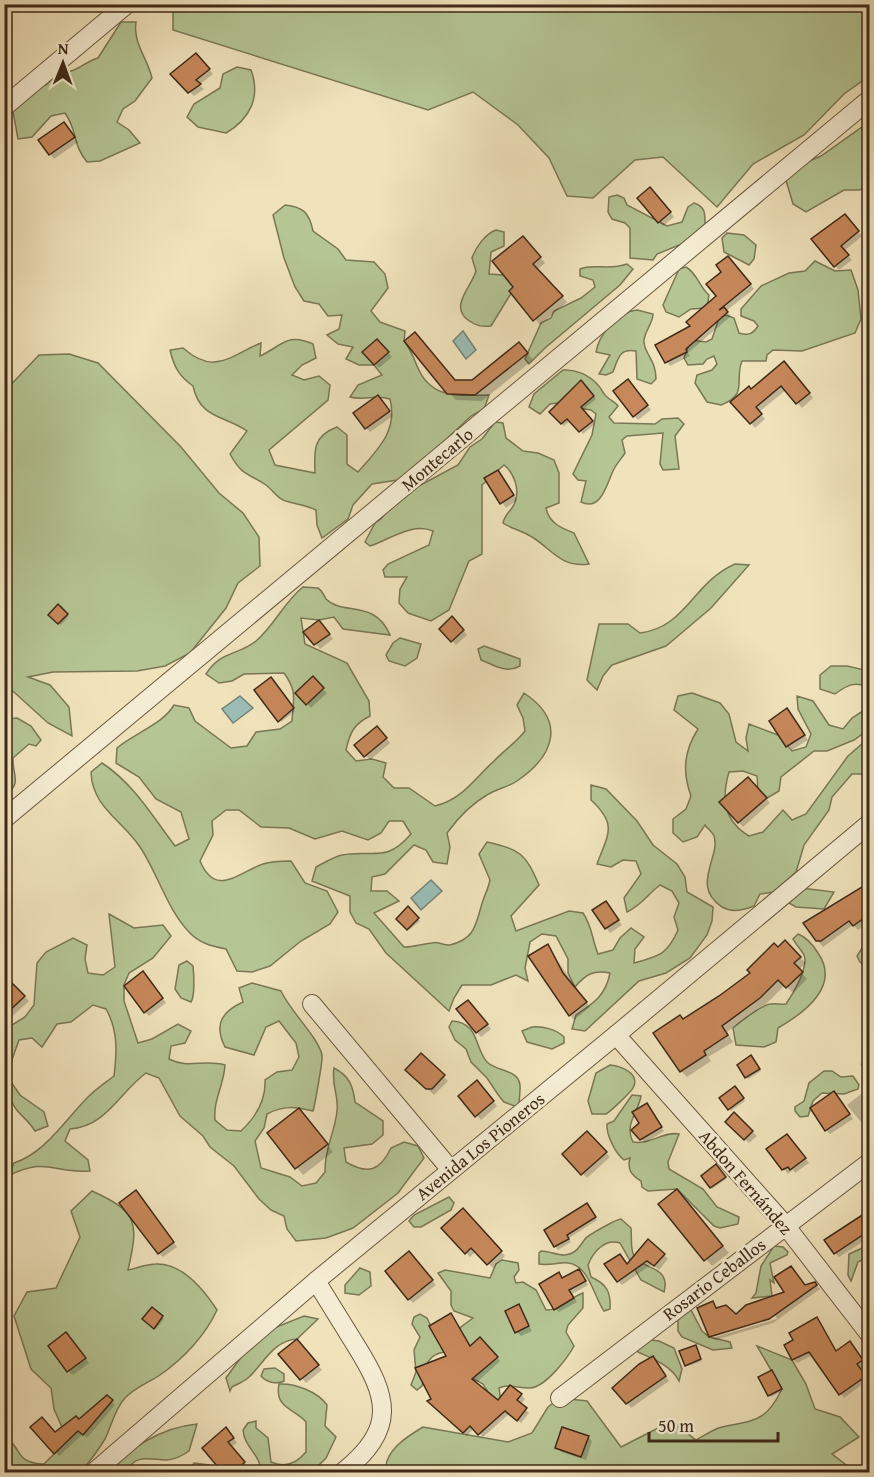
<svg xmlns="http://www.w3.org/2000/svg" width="874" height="1477" viewBox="0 0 874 1477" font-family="'Gentium Book Plus',serif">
<rect width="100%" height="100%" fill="#f0e3bc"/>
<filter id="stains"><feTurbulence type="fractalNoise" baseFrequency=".00333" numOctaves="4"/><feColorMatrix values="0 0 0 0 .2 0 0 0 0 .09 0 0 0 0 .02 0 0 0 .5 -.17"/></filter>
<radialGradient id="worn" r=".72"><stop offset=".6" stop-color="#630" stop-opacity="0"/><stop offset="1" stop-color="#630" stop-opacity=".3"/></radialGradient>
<g fill="#b5c594" stroke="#7a7756" stroke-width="1.5">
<path d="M173,5H869V76L844,94L804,135L753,164L717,207L663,157L635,160L593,198L567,196L549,158L518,125L473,92L428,110L173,30Z"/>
<path d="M121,22H136C133,44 147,57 152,78L135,101L123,109L117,122L129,130L140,143L100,161L87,162C72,144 78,131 65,113L51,116L32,137L18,139L12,106L32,84L46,85C57,73 58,76 71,71C81,68 87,61 98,58Z"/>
<path d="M237,67L251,70C261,97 250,119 226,133L198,127L187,117L194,104L220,88L223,74Z"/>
<path d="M869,122V187L859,190H844L806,212L793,204L785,177L795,167L821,156Z"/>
<path d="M617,195L624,198L627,205L667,226L682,222L688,207L694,203C706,207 705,214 705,226L689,241L657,254L653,260L630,258V228L625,223L612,219L608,212L609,197Z"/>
<path d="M285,205C303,207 309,212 313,231L338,249L346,260L374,262L385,274L388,288L371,311L380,322L405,331L404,341C411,350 413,356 417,366C431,400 458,395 489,395L484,409L471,416L404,479L372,484L353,505L348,519L322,538L317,525L316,510C306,505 300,505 289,502C278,500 274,491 266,485C248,473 242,476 230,454L247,431C224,415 200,419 193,386C179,376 174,367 170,350L183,348C215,376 229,356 261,343L260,356C282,346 287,332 313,344L316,358L302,365L292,375L304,380L319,376L330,385L328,400L269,450L275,465L315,473C314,450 313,436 337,427L347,435V464L358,472C378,449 398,431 390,399C375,394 365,401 350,397L358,385L382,375L374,365H359L346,359L353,347L338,344L327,335L339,329L342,315L328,316L319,304L304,301L295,287L284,258L273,215Z"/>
<path d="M496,230L504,232V246L491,252L489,274L503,275L518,282L491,326C482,327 476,326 468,320C449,306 472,286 476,271L472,258C476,247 485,234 496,230Z"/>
<path d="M727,233L744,235L756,245L754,259L749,265L724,252L722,238Z"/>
<path d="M815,261L835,271L851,270L858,290L861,319L855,333L802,351L773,350L767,355L766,361H742C734,379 749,395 721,405L707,402L695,383L697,375L712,370L717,364L714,356L707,359L703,364L688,365L684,358L691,340L706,342L712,339L719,318L726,315L734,318L739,333C748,336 753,334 758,326L754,321L741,316V309L761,286L789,273L805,271Z"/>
<path d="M627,264L633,269L620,285L545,348L529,364L525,359L541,323L551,318L554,311L581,298L595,287L593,280L580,276V269C595,263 607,271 627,264Z"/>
<path d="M686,267C698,274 699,287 709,295L707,308L691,309L679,317L666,312L663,305L679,269Z"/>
<path d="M637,310L653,314C653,324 643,333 644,342C645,355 656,360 656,379L651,384L637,379L636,351C619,348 618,359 613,372L606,375L599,374L610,355L596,352C599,334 618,312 637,310Z"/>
<path d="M69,354L98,363L181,447L219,493L243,513L259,537L260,566L238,583L226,608L190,653L165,666L137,671L53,672L28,677L50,685L69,707L72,736L48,723L5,684L4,392L39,355Z"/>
<path d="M563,370C576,369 589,375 598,385C601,388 603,394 607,397C611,401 614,401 618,406L609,417L614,423L655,424L662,419L678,418L684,424L675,436L679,469L663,470L660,464L663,433L627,436L622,440L625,453C622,458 617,463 614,469C607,482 602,512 581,502L586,481L578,480L573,474L592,435L596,414L591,410C576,409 565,401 550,404L540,414L529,407L534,394Z"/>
<path d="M495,422L503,423L506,438L523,451L538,453L554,460L559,473V503L546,508C549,523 561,528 574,533L589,564C561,568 553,550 532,537C523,531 512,529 503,523C505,513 513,510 515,502C520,489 514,473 504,465L482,485V554L469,561L449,610L431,621L408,613L399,603L400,589L407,577H385L383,570L388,564L429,545L433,531C412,522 389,540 370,546L365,542L375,523L381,519L403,491L417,487L458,465L470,447L482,439Z"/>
<path d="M735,564L749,565L711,608L678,636L666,646L612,665L603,676L597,690L587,680L599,624H628L640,633C687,627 692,583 735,564Z"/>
<path d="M303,587L318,588C323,591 323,594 326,599C343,616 375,599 390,635L343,629L334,617L319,620L301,618L305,644L347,663L369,701L370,716C354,724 350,732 346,750L356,761L372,759L386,763L383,777L394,788H409L435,806C463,799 474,779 494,761C504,750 516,743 525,731L523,718L517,705L524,693C566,721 555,755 517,781C508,787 496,789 487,795C471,804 458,818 447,833L450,847L447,864L433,862L426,850L414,845L385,874L372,877L371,891H387L399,901L374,913L404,947C415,947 421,944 432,943C438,941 444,946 450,945C474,939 475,927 481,907C483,898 488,890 490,880L479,854L487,842C521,850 525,853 539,885L511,916L516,931L569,911L583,913C592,926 592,939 598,954L613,950L620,938L631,928L644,937L635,949L634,963C659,956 667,955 678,930L674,917L679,903L672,891L660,885C648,894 642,905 627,912L624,898L641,874L636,861L623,860L611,867L597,864C608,834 618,825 591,800V785L606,789L637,821L653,845L677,864L685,877L687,892L713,907L712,921L707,935L690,958L666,973L639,981L585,1031L572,1029L576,1015C594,1003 606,995 610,973C593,970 586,974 575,987L568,973V959L556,936L542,934L530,942L525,968L528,981L516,975L491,985H462L454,998L449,1011L386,953L369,929L356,923L350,912V896L312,881L316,867C324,863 333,857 342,855C374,849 385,864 411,834L403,821H389L381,833L368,840L342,831L315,839L289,828L261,827L239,810H226L212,821L213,835L200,861C216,898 237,873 263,864C272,861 282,861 291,861L305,883L327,891L338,912L330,924L301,941L270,966L252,972L237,971L226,949C211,946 199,943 189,932C167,909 158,874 140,847C122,820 92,807 91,772L102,763C133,783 153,817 175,846L189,839L181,812L156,799L139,777L116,763L117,748C135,733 163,724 174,705L189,708L195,721L231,748L247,746L256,732L280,729L292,721C293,700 298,692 284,673L244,674L232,681L219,683L206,674C220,651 237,656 256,641C274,626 284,602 303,587Z"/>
<path d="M400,638L421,644L417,658L405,666L389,661L386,655L393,643Z"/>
<path d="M484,646L520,659V666C506,674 494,665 481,660L478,649Z"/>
<path d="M831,666H847L869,671V687C855,681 847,685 835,694L820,689V675Z"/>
<path d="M692,693L720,703L729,714L736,742L748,751L746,738L749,724L778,735L792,751L806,747L811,734L798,709L797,696L813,701L829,725L843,729L852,718L869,707V729L854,740L827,751H814L781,777L779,791L767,798L758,792L757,776L743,771L729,772C721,799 724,821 749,836L763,832L783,810L792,820L806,814L848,756L869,738V774H852L832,797L829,810L804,845L796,872L774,892L760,894L754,906C743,910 733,913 722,907C690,886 721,857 714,836C713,833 707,828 705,825L697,837L683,842L673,833V819L686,809L691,796C682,771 684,751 698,729L674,710L678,696Z"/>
<path d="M17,718L31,726L41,740L36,746L29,744L13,758C12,775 23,783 5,795V719Z"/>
<path d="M801,888L834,892L824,909L796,907L789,903L788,896Z"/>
<path d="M109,914L134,928L163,925L171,936L153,958L129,973L124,985V1001L138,1043L152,1039L178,1024L191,1031L185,1043L171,1046L169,1059C188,1069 203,1059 225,1065C224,1085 213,1100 215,1120L227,1130L241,1131C256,1117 266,1100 265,1080L277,1072L292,1070L299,1057L296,1043L279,1021L266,1027L254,1055L225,1047C214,1025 221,1012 243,1002L239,988L252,983L281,991C290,1011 318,1037 322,1055C323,1060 315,1104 313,1111C295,1107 284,1105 267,1114L264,1128L255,1141L261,1168L290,1177L302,1186L316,1183L325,1172C324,1150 335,1132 337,1111C339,1095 331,1085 334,1068C349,1076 353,1085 355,1102L383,1121V1135L372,1144L344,1148L346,1162C368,1175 380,1171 391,1148L404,1142L418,1146L424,1158L398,1193L353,1228L326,1238L296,1241L287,1229L284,1216L271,1210L259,1199L234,1166L210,1147L203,1136L180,1116L159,1078L146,1073C120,1092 106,1127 70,1129L65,1141L88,1160L90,1171C53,1174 48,1156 8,1176L14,1163C45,1153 65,1120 88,1097C96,1089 105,1083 114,1076C117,1052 118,1030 106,1009L93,1005L71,1022L57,1024L42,1047L32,1038L19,1040L9,1068L11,1082L20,1095L44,1112L48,1126L35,1131C29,1121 22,1117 16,1109C0,1088 5,1056 4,1030L25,1017L34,1005L37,963L46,952L73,938L87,945L85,959L88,973L103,975L115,967Z"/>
<path d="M798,934C806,937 813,945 818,953C841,986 804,1013 778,1028L776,1042L764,1047L736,1045L733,1028C740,1022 763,1004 771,1004C776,1003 781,1005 786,1004C793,994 809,967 804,955C801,949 796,945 793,939Z"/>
<path d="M869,937V969L860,962L857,956Z"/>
<path d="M187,961L193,966C194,975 195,996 191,1002L181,998L175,989L179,965Z"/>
<path d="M452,1021C480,1023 474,1048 487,1062C498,1073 522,1068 520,1090C519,1097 521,1100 517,1107L504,1102L499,1096L487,1078L471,1062L466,1049L455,1040L449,1027Z"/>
<path d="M532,1027C542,1026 556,1029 564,1037V1043L552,1049L527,1042L522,1031Z"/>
<path d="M610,1065C620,1066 641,1073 633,1088C631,1092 611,1111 606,1114H592L588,1101L596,1073Z"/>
<path d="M824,1071H832L841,1077L853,1076L859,1085L858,1089L844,1094L822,1093L813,1101L808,1116L800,1117L795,1111V1107L804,1101L809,1083Z"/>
<path d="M632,1095L641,1096C638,1113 624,1124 633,1142C650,1145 664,1131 679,1134L668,1162L669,1169L703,1189L717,1207L739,1217L738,1224L720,1228L714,1226L677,1189L648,1191L642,1187L641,1181C631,1175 627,1169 630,1158L624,1160C616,1154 606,1135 607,1124L614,1121Z"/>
<path d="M92,1191C138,1212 139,1222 128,1270C137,1268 147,1264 156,1264C182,1263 204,1290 217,1310C205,1336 183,1359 160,1375C148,1383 135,1387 125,1398C114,1410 112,1425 105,1439C98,1451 89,1462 81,1472H5L4,1436C24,1449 14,1463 44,1464L65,1443V1434L54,1409L51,1388L31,1369L14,1316L27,1292L56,1288L80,1237L71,1211Z"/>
<path d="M449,1197L454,1203L451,1210L421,1227H414L409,1221L414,1215Z"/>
<path d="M621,1219L631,1228C632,1237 630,1248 634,1256C642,1270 671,1265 664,1292L641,1280L620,1243C605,1238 593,1252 588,1265L591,1277C607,1284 611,1292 610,1309L604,1311C594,1297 589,1265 568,1263C558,1262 550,1266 539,1264V1253L541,1251C549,1251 556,1255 564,1255C576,1254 579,1247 585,1239C588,1235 617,1219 621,1219Z"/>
<path d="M869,1245V1256L858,1262L851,1281L848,1275L849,1254Z"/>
<path d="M774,1246L783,1247L788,1252L787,1255L770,1263L774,1283L770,1280L772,1296L752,1298L756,1293L761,1266Z"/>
<path d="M502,1260L518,1263L519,1270L514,1277L516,1283L523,1282L536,1290L546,1310C562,1310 569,1298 583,1293V1308L568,1325L566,1332L574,1346C567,1359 546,1386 531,1388C519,1389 510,1383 499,1388L501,1402L495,1403L483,1384L463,1373L445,1352C425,1354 425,1370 422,1386L417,1390L411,1385L416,1372L414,1350L420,1337L412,1324L414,1317L420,1314L427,1318L435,1335H457L461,1327L473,1318L454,1311L451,1305V1291L438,1273L445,1270L490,1278L496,1264Z"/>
<path d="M360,1268L370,1272L371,1286L359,1295L345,1293V1285Z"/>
<path d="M689,1306L702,1331L709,1337L730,1342L732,1348L713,1350L682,1337L678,1331V1314Z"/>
<path d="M304,1316L318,1319L297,1339C274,1340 263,1364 249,1377C244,1382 237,1384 232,1387L230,1391L226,1378L252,1342L264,1332Z"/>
<path d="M643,1339L659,1341L674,1348L682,1369L679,1381C671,1365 653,1359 638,1352L636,1345Z"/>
<path d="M757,1346L792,1360L806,1384L815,1409L840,1417L859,1437L832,1454L853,1470H869L870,1472H386C383,1451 408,1436 423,1427L508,1442L532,1433L548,1407L560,1398L587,1401L621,1447L672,1421L696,1440C704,1436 713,1429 722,1427C755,1420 766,1422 782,1389Z"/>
<path d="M275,1368L284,1374V1381C277,1385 266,1382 261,1376L264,1369Z"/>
<path d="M279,1384C295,1383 318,1392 327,1405L325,1426L336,1437L326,1458L312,1472H261C261,1455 244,1447 243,1430L248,1423L256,1421V1428L268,1438L271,1462C285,1468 297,1463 306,1452V1422C296,1409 274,1409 279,1384Z"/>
<path d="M197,1424L189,1451C182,1456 175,1460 166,1460C151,1460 134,1453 127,1472H104C133,1448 158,1428 197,1424Z"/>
<path d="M194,1463L209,1465L215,1472H193L190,1469Z"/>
</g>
<g fill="#9bbdb6" stroke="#768277" stroke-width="1.5">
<path d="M463,331L476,350L466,359L453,341Z"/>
<path d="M240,696L253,708L233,723L222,709Z"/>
<path d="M431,880L442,891L421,910L411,898Z"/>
</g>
<g fill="#0003">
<path d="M200,59L213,74L199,85L204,89L194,96L173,74Z"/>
<path d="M64,124L78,142L54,159L50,154Z"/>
<path d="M654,193L674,217L663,226L659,222Z"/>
<path d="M849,221L862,236L844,251L852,260L839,270L813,240Z"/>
<path d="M528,244L545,263L537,270L567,302L540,325L511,291L515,287Z"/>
<path d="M732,261L754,289L726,311L731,316L688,353L690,356L670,366L657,346L692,327L718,296L723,272Z"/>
<path d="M382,345L392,357L379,368L364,352Z"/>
<path d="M525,350L533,360L482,401L456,400L449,393L456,382L472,381Z"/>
<path d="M788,367L813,398L802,408L786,390L759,412L765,419L755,428L751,423V390Z"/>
<path d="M581,382L596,399L583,410L595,424L583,434L571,420L564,426L551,412Z"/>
<path d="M632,385L651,410L638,420L634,416Z"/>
<path d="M382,401L393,416L370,432L366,428Z"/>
<path d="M498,471L517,500L506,508L486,479Z"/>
<path d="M58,606L69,616L61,625L50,615Z"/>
<path d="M452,618L467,635L456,645L441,629Z"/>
<path d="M323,626L333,639L320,649L306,632Z"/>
<path d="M270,679L295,711L281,722L256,690Z"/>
<path d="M313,679L327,693L311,708L297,693Z"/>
<path d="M787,710L808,740L792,750L771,721Z"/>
<path d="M381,732L390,743L370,760L356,745Z"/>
<path d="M752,783L770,803L743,827L721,802Z"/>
<path d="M870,882V913L866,915L870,922L858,930L853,925L823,947L805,924Z"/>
<path d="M606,903L622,925L610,933L594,911Z"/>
<path d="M408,909L420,921L409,930L398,919Z"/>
<path d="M785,943L806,963L799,970L807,979L793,993L785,985L767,1003L727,1032L733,1042L708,1057L711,1061L687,1077L681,1071L683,1020L752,973Z"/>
<path d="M547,946L590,1007L574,1020L570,1015Z"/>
<path d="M147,977L166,1003L149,1016L145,1012Z"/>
<path d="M11,984L29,1001L4,1024V990Z"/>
<path d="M472,1006L491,1029L481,1037L458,1009Z"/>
<path d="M421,1055L448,1081L434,1095L407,1070Z"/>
<path d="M870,1056V1076L860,1064Z"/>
<path d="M753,1059L761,1071L748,1079L739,1066Z"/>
<path d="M481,1086L497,1106L481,1120L460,1097Z"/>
<path d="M870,1087V1133L847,1105Z"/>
<path d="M735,1088L745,1101L731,1111L722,1098Z"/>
<path d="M838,1097L853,1119L830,1134L826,1130Z"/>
<path d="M647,1105L664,1131L645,1143L633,1130L641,1123Z"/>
<path d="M299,1110L333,1152L303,1175L269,1133Z"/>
<path d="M734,1114L757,1136L749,1143L727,1122Z"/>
<path d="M587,1133L610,1157L587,1178L564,1154Z"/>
<path d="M791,1140L809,1163L795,1173L793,1170L788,1174L768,1150Z"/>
<path d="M716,1166L726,1179L712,1189L711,1187Z"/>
<path d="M677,1191L729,1253L712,1266L661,1204Z"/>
<path d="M140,1196L177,1247L163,1257L159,1253Z"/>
<path d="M590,1208L597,1220L569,1238L571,1242L558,1250L555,1246Z"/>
<path d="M463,1211L505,1256L493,1268L476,1251L470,1257L443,1228Z"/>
<path d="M870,1212V1237L839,1257L835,1253Z"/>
<path d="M664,1255L668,1259L659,1270L652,1264L622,1285L618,1281L628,1265Z"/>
<path d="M413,1258L436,1285L413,1303L409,1299Z"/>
<path d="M579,1271L588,1285L572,1294L577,1302L559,1312L555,1309L559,1274L564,1279Z"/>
<path d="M870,1274V1288L863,1277Z"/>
<path d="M814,1283L820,1289L773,1323L715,1340L712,1338L777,1319L776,1316L710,1335L713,1303L718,1309L736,1316Z"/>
<path d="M518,1306L532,1331L521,1336L517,1332Z"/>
<path d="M152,1309L164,1319L156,1329L144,1319Z"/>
<path d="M451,1315L471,1347L480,1339L500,1361L475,1384L498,1403L511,1387L521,1395L525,1399L520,1405L529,1413L521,1423L509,1414L483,1437L474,1428L467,1436L429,1402L433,1400L448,1356Z"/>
<path d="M820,1323L837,1352L854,1347L866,1365L860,1369L868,1380L844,1398L813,1355L797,1363L793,1359Z"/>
<path d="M70,1339L89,1363L73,1375L68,1371Z"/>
<path d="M301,1345L322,1370L306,1383L281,1354Z"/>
<path d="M695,1346L702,1361L688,1366L686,1365Z"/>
<path d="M653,1357L669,1381L631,1408L627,1403Z"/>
<path d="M773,1374L782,1391L771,1397L770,1395Z"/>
<path d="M107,1397L115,1405L87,1438L83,1434L59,1456L32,1427L55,1434L79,1421Z"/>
<path d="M230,1433L237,1443L231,1447L248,1467L242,1472H225L204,1448Z"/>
<path d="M588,1437L592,1441L586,1460L561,1452L557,1447Z"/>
<path d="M144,1464L152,1472H135Z"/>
</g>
<g fill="#c7885b" stroke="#3f2918" stroke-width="1.5">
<path d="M196,53L210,69L196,80L201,84L188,93L170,74Z"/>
<path d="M64,122L75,137L49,155L38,140Z"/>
<path d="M650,187L671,212L658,223L637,198Z"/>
<path d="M845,214L859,231L841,246L849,255L834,267L811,239Z"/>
<path d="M523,236L541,257L533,264L563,296L533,321L509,291L513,287L492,261Z"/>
<path d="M728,256L751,284L719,310L724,307L728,312L686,349L687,352L665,363L655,345L690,326L686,322L716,296L706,284L721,272L716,265Z"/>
<path d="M415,332L455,380H472L519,342L528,353L475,395L447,394L404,341Z"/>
<path d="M377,339L389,352L374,365L362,352Z"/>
<path d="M784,361L810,393L796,404L781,386L756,407L762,414L750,424L730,402L749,386L751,389Z"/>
<path d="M628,379L648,405L633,417L613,391Z"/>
<path d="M581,380L594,396L581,407L593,421L579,432L567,419L561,424L549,412Z"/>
<path d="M378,395L390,411L365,429L353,413Z"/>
<path d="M498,470L514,495L500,504L484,478Z"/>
<path d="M58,604L68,614L58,624L48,615Z"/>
<path d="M452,616L464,630L451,642L439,629Z"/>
<path d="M319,620L330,634L314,645L303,632Z"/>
<path d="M313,676L324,688L306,705L295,693Z"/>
<path d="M271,677L294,708L278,722L254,690Z"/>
<path d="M787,708L805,735L786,747L769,721Z"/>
<path d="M377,726L387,738L364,757L354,745Z"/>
<path d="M748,777L767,798L738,823L719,802Z"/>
<path d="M870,882V906L863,911L867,916L853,926L849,921L821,941H816L803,923Z"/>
<path d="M606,901L619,920L605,929L592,910Z"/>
<path d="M408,906L419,918L407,930L396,919Z"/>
<path d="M785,940L801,957L794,963L803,972L786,988L778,980L760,998L722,1026L728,1035L704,1051L706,1055L680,1072L653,1033L680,1015L683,1019L719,996L750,973L747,970L774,943L778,947Z"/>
<path d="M548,944L563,973L587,1002L569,1016L528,956Z"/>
<path d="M143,971L163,998L144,1013L124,986Z"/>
<path d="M11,982L25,996L4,1016V988Z"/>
<path d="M468,1000L488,1024L476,1033L456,1009Z"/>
<path d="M421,1053L445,1075L432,1089H426L405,1070Z"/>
<path d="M751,1055L760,1069L745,1078L737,1065Z"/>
<path d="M477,1080L494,1101L475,1117L458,1096Z"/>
<path d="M735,1086L744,1098L728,1110L719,1098Z"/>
<path d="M834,1091L850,1114L825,1131L810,1108Z"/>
<path d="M647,1103L662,1127L640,1140L631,1130L639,1123L632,1112Z"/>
<path d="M299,1108L328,1144L295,1169L267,1133Z"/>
<path d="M734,1112L753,1131L744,1140L725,1122Z"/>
<path d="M587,1131L607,1152L581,1175L562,1154Z"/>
<path d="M787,1134L806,1158L790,1170L788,1167L782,1170L766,1149Z"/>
<path d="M716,1164L726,1177L710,1188L701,1176Z"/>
<path d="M677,1189L723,1246L704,1261L658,1204Z"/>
<path d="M136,1190L174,1242L158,1254L119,1203Z"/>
<path d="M587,1203L596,1217L567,1235L569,1239L554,1247L544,1230Z"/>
<path d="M463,1208L502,1251L487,1265L471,1248L465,1254L441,1228Z"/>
<path d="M870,1210V1230L834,1254L824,1240Z"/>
<path d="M648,1239L665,1254L654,1266L647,1261L617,1282L604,1264L620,1254L627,1264Z"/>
<path d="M409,1251L433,1280L408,1300L385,1271Z"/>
<path d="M791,1266L805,1285L815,1282L817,1285L769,1319L709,1337L697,1308L713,1301L716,1308L726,1305L736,1314L746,1305L784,1292L774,1277Z"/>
<path d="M579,1269L586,1281L569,1290L574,1298L554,1310L539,1284L559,1272L562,1278Z"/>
<path d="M519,1304L529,1326L515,1333L505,1311Z"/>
<path d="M152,1307L163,1316L154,1329L142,1319Z"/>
<path d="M451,1313L470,1346L480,1337L498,1357L472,1379L498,1400L510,1385L522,1394L517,1400L527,1408L517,1421L505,1411L478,1435L470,1426L463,1433L427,1401L431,1399L415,1368L446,1356L429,1326Z"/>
<path d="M817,1317L836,1351L850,1341L863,1360L857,1364L866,1376L839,1395L809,1352L792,1360L784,1345L793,1340L789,1333Z"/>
<path d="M66,1332L86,1358L67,1372L48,1346Z"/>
<path d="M297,1339L319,1365L300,1380L278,1354Z"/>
<path d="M696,1345L701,1359L685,1366L679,1351Z"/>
<path d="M653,1356L666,1376L626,1404L612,1388L639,1364Z"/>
<path d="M772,1370L782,1389L768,1396L758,1377Z"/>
<path d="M107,1395L113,1400L83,1435L78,1431L54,1454L30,1427L42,1417L55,1432L76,1416L79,1419Z"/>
<path d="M226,1427L234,1438L228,1442L245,1462L233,1473H223L202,1448Z"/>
<path d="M562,1427L589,1436L581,1457L555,1448Z"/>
</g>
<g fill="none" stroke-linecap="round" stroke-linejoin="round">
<g stroke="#6b5841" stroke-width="20">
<g id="minor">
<path d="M4,107L127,4"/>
<path d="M4,819L870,99"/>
<path d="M312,1004L451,1170"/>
<path d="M616,1035L785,1225L870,1335"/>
<path d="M316,1281C329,1302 342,1323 355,1344C389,1398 397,1428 343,1472"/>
<path d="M560,1398L870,1162"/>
<path d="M94,1472L316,1281L616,1035L870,823"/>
</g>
</g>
<use href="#minor" stroke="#f5edd3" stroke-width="18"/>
</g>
<g text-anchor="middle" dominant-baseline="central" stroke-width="5" stroke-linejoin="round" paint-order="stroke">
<g font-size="18" fill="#3f2918" stroke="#f5edd3">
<text transform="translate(437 459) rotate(-40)">Montecarlo</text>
<text transform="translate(480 1146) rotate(-39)">Avenida Los Pioneros</text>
<text transform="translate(746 1182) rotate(49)">Abdon Fernández</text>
<text transform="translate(714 1279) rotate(-37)">Rosario Ceballos</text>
</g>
</g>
<rect width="874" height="1477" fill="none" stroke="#f0e3bc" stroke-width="24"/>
<rect x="6" y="6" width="862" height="1465" fill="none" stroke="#3f2918" stroke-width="3"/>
<rect x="12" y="12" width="850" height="1453" fill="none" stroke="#3f2918" stroke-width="1.5"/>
<g transform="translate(63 63) rotate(1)" stroke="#f5edd3" stroke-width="4.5" paint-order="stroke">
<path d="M0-4.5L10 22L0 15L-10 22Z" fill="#3f2918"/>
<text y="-9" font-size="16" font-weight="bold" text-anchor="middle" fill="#3f2918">N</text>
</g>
<path d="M649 1432v9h129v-9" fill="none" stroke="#3f2918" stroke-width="3"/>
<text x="658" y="1432" font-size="18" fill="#3f2918" stroke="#f5edd3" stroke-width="4.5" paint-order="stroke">50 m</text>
<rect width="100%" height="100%" filter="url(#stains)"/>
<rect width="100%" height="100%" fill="url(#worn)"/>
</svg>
